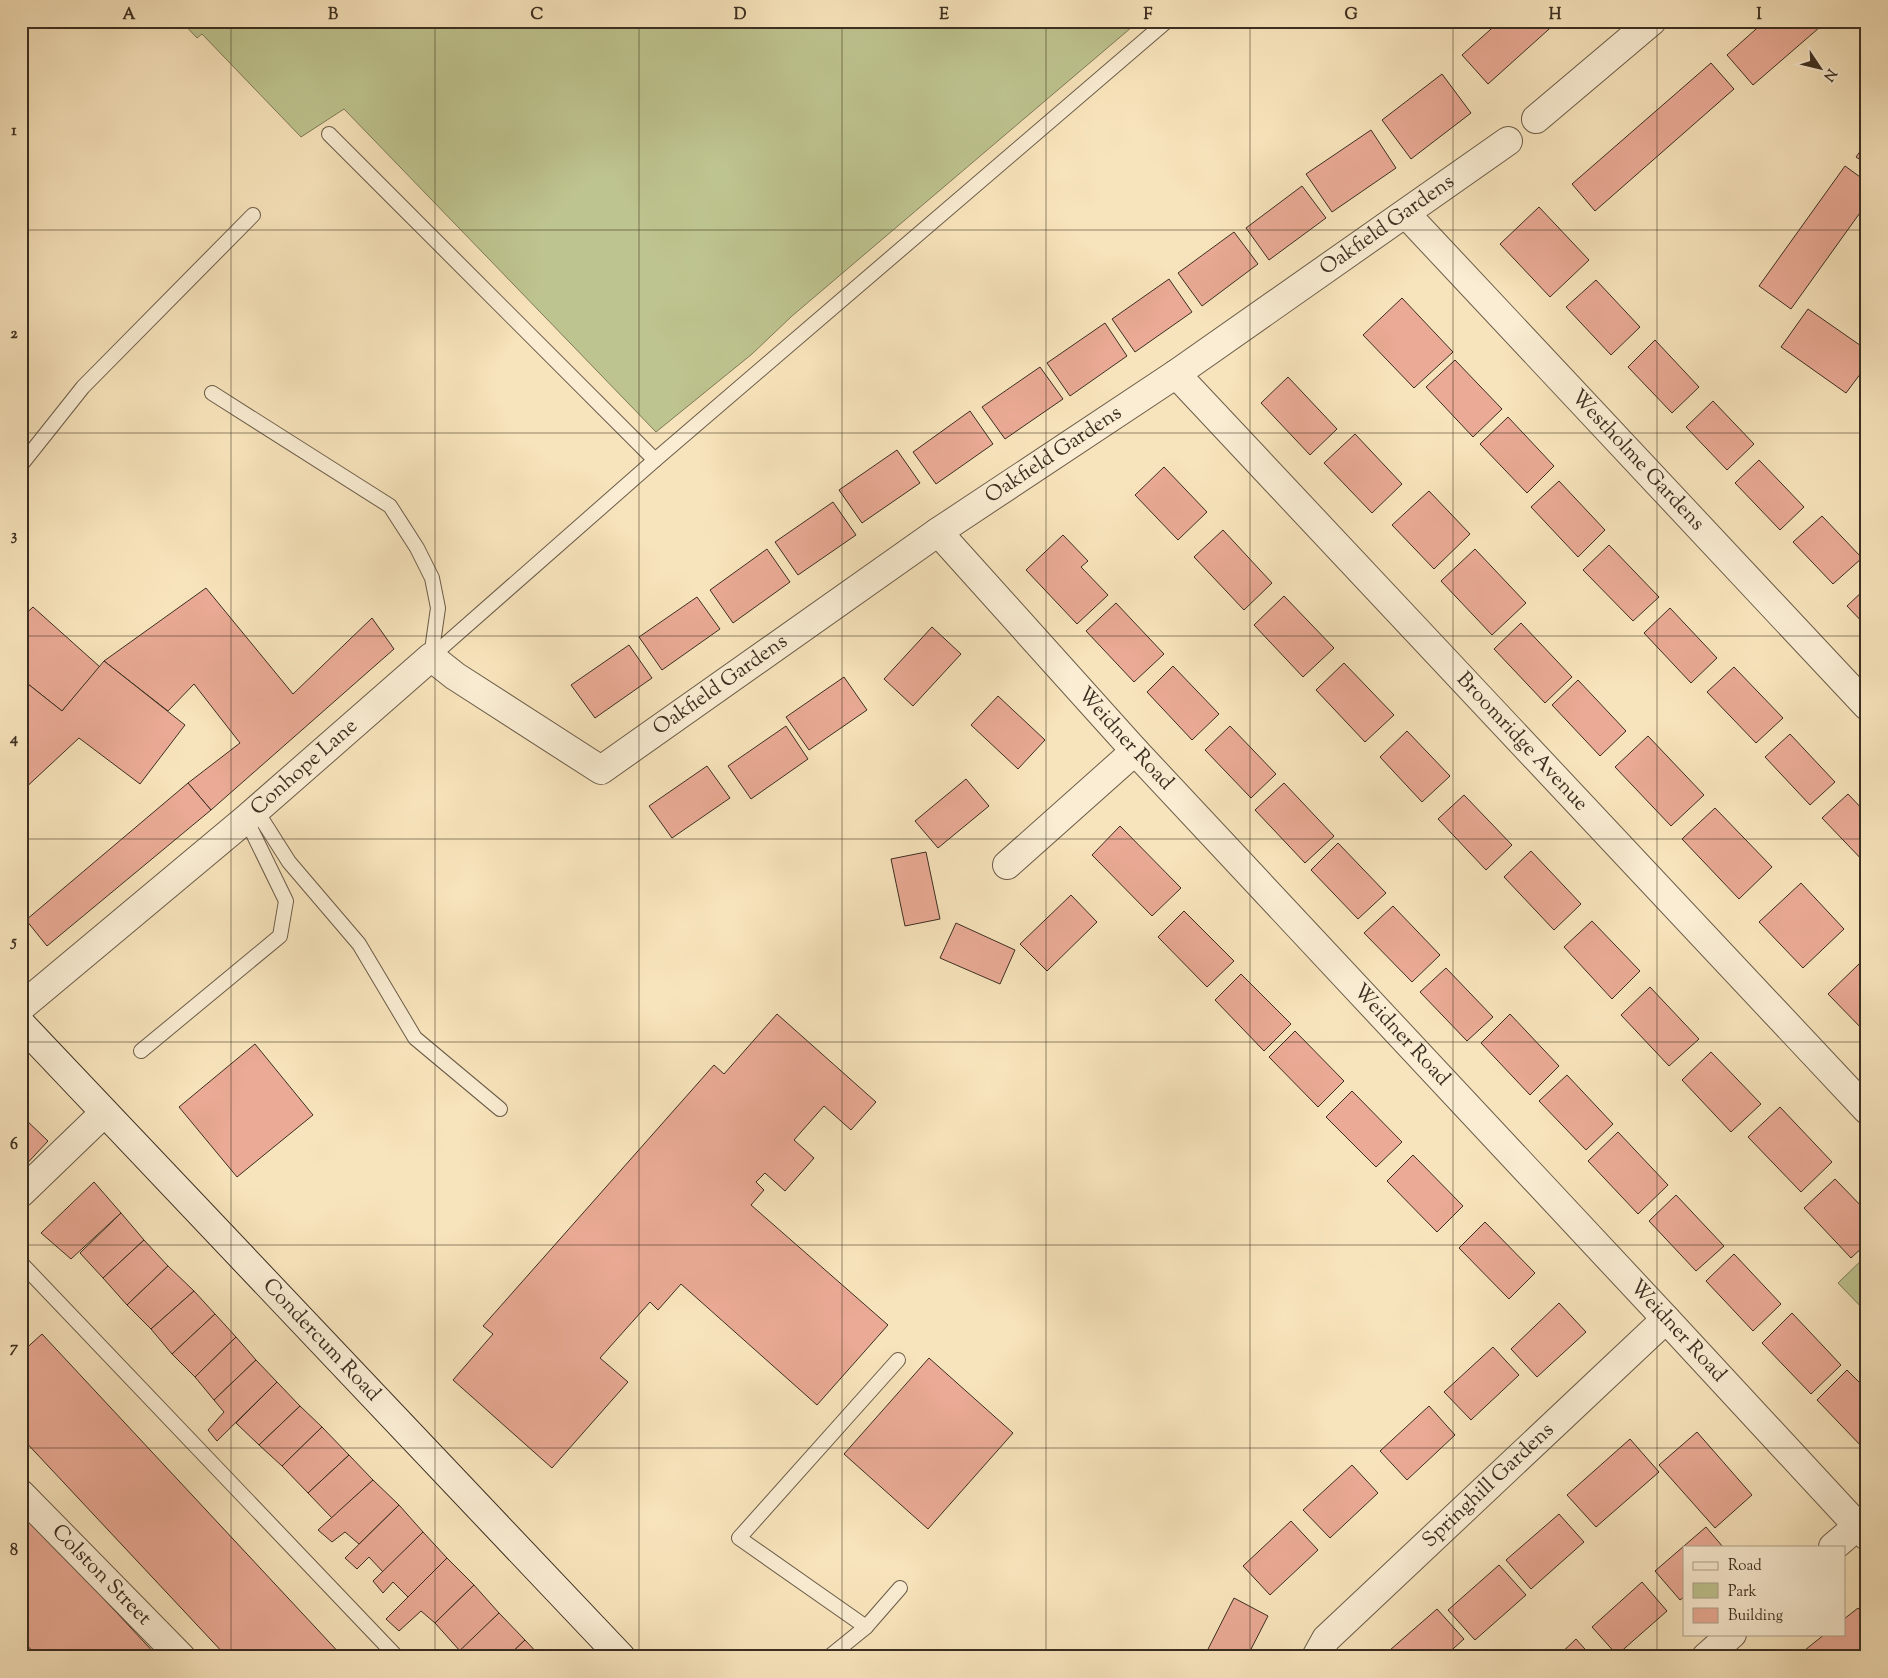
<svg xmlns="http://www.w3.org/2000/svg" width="1888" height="1678" viewBox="0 0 1888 1678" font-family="'Sorts Mill Goudy',serif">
<rect width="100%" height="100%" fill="#f8e4bc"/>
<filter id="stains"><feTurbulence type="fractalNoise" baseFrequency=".004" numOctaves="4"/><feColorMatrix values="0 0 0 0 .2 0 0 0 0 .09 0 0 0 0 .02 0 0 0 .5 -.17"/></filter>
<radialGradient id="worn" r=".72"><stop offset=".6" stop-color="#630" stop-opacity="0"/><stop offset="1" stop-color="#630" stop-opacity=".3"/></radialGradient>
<g fill="#bec48f" stroke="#7d7a58">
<path d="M181,21H1139L792,316L752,354L656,432L344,109L301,137L202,34L197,38Z"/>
<path d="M1867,1255V1313L1838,1283Z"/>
</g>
<g fill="#eaaa95" stroke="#3c2f21">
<path d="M1500,21H1558L1488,84L1462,55Z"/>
<path d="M1765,21H1827L1753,85L1727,55Z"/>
<path d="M1711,63L1734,89L1595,211L1572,184Z"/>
<path d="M1442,74L1471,113L1411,159L1382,120Z"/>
<path d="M1371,130L1396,168L1332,212L1306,174Z"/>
<path d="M1867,142V164L1856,157Z"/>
<path d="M1845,166L1867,182V203L1791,309L1759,286Z"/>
<path d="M1302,186L1326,218L1269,260L1246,228Z"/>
<path d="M1539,207L1589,260L1550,297L1500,244Z"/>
<path d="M1234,232L1258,264L1202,306L1178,273Z"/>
<path d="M1169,279L1192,312L1135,352L1112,319Z"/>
<path d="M1596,280L1640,327L1611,355L1566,307Z"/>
<path d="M1402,298L1453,352L1414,388L1363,335Z"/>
<path d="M1808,309L1867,350V365L1846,393L1781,347Z"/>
<path d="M1105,323L1127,356L1070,396L1047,363Z"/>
<path d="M1655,340L1699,387L1672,413L1628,367Z"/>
<path d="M1455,360L1502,409L1473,437L1426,387Z"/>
<path d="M1040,367L1063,399L1005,439L982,407Z"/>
<path d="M1288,377L1337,429L1310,455L1261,403Z"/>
<path d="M1713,401L1754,444L1727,470L1686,427Z"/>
<path d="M970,411L993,444L936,484L913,452Z"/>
<path d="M1508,417L1554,466L1527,493L1480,444Z"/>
<path d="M1355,434L1402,484L1372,513L1324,463Z"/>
<path d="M897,450L920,483L862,523L839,490Z"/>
<path d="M1759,460L1804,507L1780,530L1735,483Z"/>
<path d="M1164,467L1207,512L1178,540L1135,495Z"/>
<path d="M1559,481L1605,530L1578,557L1531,507Z"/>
<path d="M1429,491L1470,534L1434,569L1392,525Z"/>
<path d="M833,502L856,535L798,575L775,542Z"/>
<path d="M1822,516L1862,558L1833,584L1793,542Z"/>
<path d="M1223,530L1272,583L1244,610L1194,557Z"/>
<path d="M1063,535L1088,561L1081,567L1108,595L1077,624L1026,570Z"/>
<path d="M1609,545L1659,597L1633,621L1583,570Z"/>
<path d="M767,549L790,582L733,623L710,590Z"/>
<path d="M1475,549L1526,603L1492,635L1441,581Z"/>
<path d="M1867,587V627L1847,606Z"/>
<path d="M206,588L293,694L372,618L394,649L211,810L188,783L240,743L194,684L168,711L104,661Z"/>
<path d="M1284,596L1334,648L1303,677L1254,625Z"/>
<path d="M697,597L720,629L662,670L639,637Z"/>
<path d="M1116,603L1164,654L1134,682L1086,631Z"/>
<path d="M33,607L100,667L62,711L28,684L21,690V618Z"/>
<path d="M1670,608L1717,658L1691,683L1644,633Z"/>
<path d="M1521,623L1572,677L1545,703L1494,649Z"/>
<path d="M932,627L961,654L913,706L884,679Z"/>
<path d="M629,645L652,678L595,718L571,685Z"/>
<path d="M104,661L185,725L140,784L79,738L21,792V690L28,684L62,711Z"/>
<path d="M1344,663L1394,715L1365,742L1316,690Z"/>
<path d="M1173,666L1219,714L1192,740L1147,692Z"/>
<path d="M1734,667L1783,718L1756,743L1707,692Z"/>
<path d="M844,677L867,710L809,750L786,717Z"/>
<path d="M1578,680L1626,731L1600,756L1552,705Z"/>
<path d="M998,696L1045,740L1018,769L971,725Z"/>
<path d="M786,726L808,759L751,799L728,766Z"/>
<path d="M1230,726L1276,774L1251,798L1205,750Z"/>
<path d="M1407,731L1450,776L1422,802L1380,757Z"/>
<path d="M1790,734L1835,782L1810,805L1765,757Z"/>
<path d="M1648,736L1704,795L1671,826L1615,767Z"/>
<path d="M707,766L730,798L672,838L649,806Z"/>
<path d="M966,779L989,806L938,848L915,821Z"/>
<path d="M188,783L211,810L47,946L26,920Z"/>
<path d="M1284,783L1334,836L1305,863L1255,810Z"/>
<path d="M1848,794L1867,814V865L1822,818Z"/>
<path d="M1464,795L1512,845L1486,870L1438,819Z"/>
<path d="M1715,808L1772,867L1739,899L1682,839Z"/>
<path d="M1120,826L1181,888L1152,916L1092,855Z"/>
<path d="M1338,843L1386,893L1358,919L1311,870Z"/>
<path d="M1531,851L1581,904L1554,930L1504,877Z"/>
<path d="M926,852L940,919L905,926L891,859Z"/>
<path d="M1801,883L1844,929L1803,968L1759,922Z"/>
<path d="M1071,895L1097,922L1047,971L1020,944Z"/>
<path d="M1393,906L1440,955L1412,982L1364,933Z"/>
<path d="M1184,911L1234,961L1207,987L1158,937Z"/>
<path d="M1592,921L1640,971L1612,999L1564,947Z"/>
<path d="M956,923L1015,950L1000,984L940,958Z"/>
<path d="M1859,964L1867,972V1034L1828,994Z"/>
<path d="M1446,968L1493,1017L1467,1041L1420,992Z"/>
<path d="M1241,974L1291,1024L1264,1051L1215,1000Z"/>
<path d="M1650,987L1699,1039L1669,1066L1621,1015Z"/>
<path d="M777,1014L876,1102L851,1130L824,1106L794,1140L814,1158L785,1191L765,1173L756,1182L764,1190L751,1205L888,1325L817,1405L681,1284L658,1310L650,1302L600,1358L628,1382L552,1468L453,1380L493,1334L483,1326L714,1065L724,1074Z"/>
<path d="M1510,1014L1559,1066L1530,1095L1481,1043Z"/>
<path d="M1295,1031L1344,1081L1318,1107L1269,1057Z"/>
<path d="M255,1044L313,1115L237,1177L179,1107Z"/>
<path d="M1711,1052L1761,1104L1731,1132L1682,1080Z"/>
<path d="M1567,1075L1613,1124L1586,1150L1539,1101Z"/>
<path d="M1352,1091L1402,1142L1376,1167L1326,1117Z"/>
<path d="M1780,1107L1832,1162L1801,1192L1748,1137Z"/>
<path d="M23,1117L48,1141L21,1170V1119Z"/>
<path d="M1618,1132L1668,1185L1638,1214L1588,1161Z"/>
<path d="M1413,1155L1463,1206L1437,1232L1387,1181Z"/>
<path d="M1835,1179L1867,1212V1243L1851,1258L1804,1208Z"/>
<path d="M94,1182L121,1213L71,1259L41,1233Z"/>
<path d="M1676,1195L1724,1246L1696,1271L1649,1221Z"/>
<path d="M121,1213L144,1240L103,1278L80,1253Z"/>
<path d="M1485,1222L1535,1273L1509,1299L1459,1248Z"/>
<path d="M144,1240L168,1266L127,1305L103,1278Z"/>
<path d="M1734,1254L1781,1304L1753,1331L1706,1281Z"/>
<path d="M168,1266L194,1291L151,1329L127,1305Z"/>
<path d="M194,1291L215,1314L172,1354L151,1329Z"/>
<path d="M1559,1303L1586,1332L1537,1377L1511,1349Z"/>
<path d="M1792,1313L1841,1365L1811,1394L1762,1343Z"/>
<path d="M215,1314L236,1337L195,1377L172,1354Z"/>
<path d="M42,1334L343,1657H227L21,1437V1353Z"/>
<path d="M236,1337L256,1360L214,1400L195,1377Z"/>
<path d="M1493,1347L1519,1375L1471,1420L1444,1392Z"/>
<path d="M929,1358L1013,1433L928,1529L844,1454Z"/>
<path d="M256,1360L277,1382L217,1441L208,1430L224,1412L214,1400Z"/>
<path d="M1847,1370L1867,1390V1448L1865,1450L1817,1400Z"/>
<path d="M277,1382L300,1406L259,1445L236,1423Z"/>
<path d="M300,1406L322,1427L282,1466L259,1445Z"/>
<path d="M1429,1406L1455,1435L1407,1480L1380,1451Z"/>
<path d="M322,1427L349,1455L308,1493L282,1466Z"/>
<path d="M1697,1432L1752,1495L1715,1528L1659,1465Z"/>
<path d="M1630,1439L1659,1472L1596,1527L1567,1495Z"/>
<path d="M349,1455L373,1480L332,1518L308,1493Z"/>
<path d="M1352,1465L1378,1493L1330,1538L1303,1510Z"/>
<path d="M373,1480L399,1505L359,1544L345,1532L332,1542L318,1530Z"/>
<path d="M399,1505L423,1532L383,1572L369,1557L357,1569L345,1558Z"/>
<path d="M21,1510L158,1657H38L21,1639Z"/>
<path d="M1559,1514L1584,1542L1531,1589L1506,1560Z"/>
<path d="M1291,1521L1318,1550L1270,1595L1243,1566Z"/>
<path d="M1706,1527L1723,1547H1684V1597L1680,1600L1655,1571Z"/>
<path d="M423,1532L447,1558L408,1597L393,1582L383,1593L373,1581Z"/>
<path d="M447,1558L474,1585L435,1623L421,1611L399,1631L386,1619Z"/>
<path d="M1499,1565L1526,1595L1475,1640L1448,1610Z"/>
<path d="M1642,1582L1667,1611L1617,1655L1592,1627Z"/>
<path d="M474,1585L499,1613L460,1651L435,1623Z"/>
<path d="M1234,1598L1268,1616L1247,1657H1204Z"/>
<path d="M1858,1608L1867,1619V1651L1860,1657H1810L1805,1650L1825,1634H1844V1619Z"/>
<path d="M1437,1609L1464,1639L1444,1657H1382Z"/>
<path d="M499,1613L525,1640L507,1657H453Z"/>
<path d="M1576,1639L1592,1657H1557Z"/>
<path d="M525,1640L541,1657H507Z"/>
</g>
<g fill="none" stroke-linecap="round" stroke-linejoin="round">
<g stroke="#6b5c48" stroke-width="16">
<g id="lane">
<path d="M329,134L655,460"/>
<path d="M212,393L390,506L417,548L432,578L438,608L431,657"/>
<path d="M21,465L83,387L253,215"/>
<path d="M431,657L655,460L1167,21"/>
<path d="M256,810L289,862L359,944L415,1038L500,1109"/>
<path d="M141,1051L280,936L286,901L246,819"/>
<path d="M21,1263L397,1657"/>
<path d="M866,1627L739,1538L898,1360"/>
<path d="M829,1657L866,1627L900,1588"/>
</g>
</g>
<g stroke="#6b5c48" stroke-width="30">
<g id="street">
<path d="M1536,119L1652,21"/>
<path id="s1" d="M1406,214L1867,706"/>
<path id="s2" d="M1176,374L1867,1110"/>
<path id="s3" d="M938,532L1135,751L1666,1319L1867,1536"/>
<path d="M1007,865L1135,751"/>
<path id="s4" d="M21,1007L246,819L431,657L455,676L601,770L938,532L1176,374L1508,141"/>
<path d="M21,1193L104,1113"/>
<path id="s5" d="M21,1494L181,1657"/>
<path d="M1833,1547L1867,1518"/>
<path id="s6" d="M1316,1657L1326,1639L1666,1319"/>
<path d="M1706,1657L1732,1634"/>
</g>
</g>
<g stroke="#3c2f21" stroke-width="30">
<g id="secondary">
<path id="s7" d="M21,1024L621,1657"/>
</g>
</g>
<use href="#lane" stroke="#faedd3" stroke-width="14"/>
<use href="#street" stroke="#faedd3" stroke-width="28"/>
<use href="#secondary" stroke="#faedd3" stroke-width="28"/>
</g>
<path fill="none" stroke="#3c2f21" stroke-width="1" stroke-opacity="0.55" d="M231,21V1657M435,21V1657M639,21V1657M842,21V1657M1046,21V1657M1250,21V1657M1453,21V1657M1657,21V1657M21,230H1867M21,433H1867M21,636H1867M21,839H1867M21,1042H1867M21,1245H1867M21,1448H1867"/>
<g text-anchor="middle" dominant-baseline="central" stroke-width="4" stroke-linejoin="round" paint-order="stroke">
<g font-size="21" fill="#3c2f21" stroke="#faedd3">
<text stroke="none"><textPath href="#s4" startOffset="1700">Oakfield Gardens</textPath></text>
<text stroke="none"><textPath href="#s4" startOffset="1295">Oakfield Gardens</textPath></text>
<text stroke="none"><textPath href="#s1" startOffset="338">Westholme Gardens</textPath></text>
<text stroke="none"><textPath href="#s4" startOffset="890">Oakfield Gardens</textPath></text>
<text stroke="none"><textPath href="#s3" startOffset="279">Weidner Road</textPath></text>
<text stroke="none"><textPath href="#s2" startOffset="505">Broomridge Avenue</textPath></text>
<text stroke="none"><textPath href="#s4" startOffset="371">Conhope Lane</textPath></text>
<text stroke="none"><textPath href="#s3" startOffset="684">Weidner Road</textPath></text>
<text stroke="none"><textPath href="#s3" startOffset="1089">Weidner Road</textPath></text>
<text stroke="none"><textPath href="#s7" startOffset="436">Condercum Road</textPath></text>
<text stroke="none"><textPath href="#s6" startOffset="244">Springhill Gardens</textPath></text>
<text stroke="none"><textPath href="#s5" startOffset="114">Colston Street</textPath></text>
</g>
</g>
<rect width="1888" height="1678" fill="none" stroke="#f8e4bc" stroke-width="55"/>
<rect x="1683" y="1546" width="162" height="90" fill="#faedd3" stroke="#aea18c"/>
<rect x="1693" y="1562" width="25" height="8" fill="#faedd3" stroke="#aea18c"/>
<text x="1728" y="1570" font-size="15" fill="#3c2f21">Road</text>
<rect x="1693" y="1583" width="25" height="15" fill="#bec48f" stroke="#aea18c"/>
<text x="1728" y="1596" font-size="15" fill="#3c2f21">Park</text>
<rect x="1693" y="1608" width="25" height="15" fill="#eaaa95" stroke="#aea18c"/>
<text x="1728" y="1620" font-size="15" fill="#3c2f21">Building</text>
<g transform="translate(1820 68) rotate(125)" stroke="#faedd3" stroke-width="4" paint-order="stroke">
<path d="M0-4L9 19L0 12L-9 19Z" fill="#3c2f21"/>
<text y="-8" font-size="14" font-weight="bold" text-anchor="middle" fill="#3c2f21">N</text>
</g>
<rect x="28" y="28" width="1832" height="1622" fill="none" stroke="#3c2f21" stroke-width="2"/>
<g font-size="16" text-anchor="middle" font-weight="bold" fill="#3c2f21">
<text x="129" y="19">A</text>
<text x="333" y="19">B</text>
<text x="537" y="19">C</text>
<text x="740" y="19">D</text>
<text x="944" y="19">E</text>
<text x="1148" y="19">F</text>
<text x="1351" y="19">G</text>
<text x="1555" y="19">H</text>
<text x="1759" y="19">I</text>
<text x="14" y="135">1</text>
<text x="14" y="338">2</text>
<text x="14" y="540">3</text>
<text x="14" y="743">4</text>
<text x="14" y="946">5</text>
<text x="14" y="1149">6</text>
<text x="14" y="1352">7</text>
<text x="14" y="1555">8</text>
</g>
<rect width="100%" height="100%" filter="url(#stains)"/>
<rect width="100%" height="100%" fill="url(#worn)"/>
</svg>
